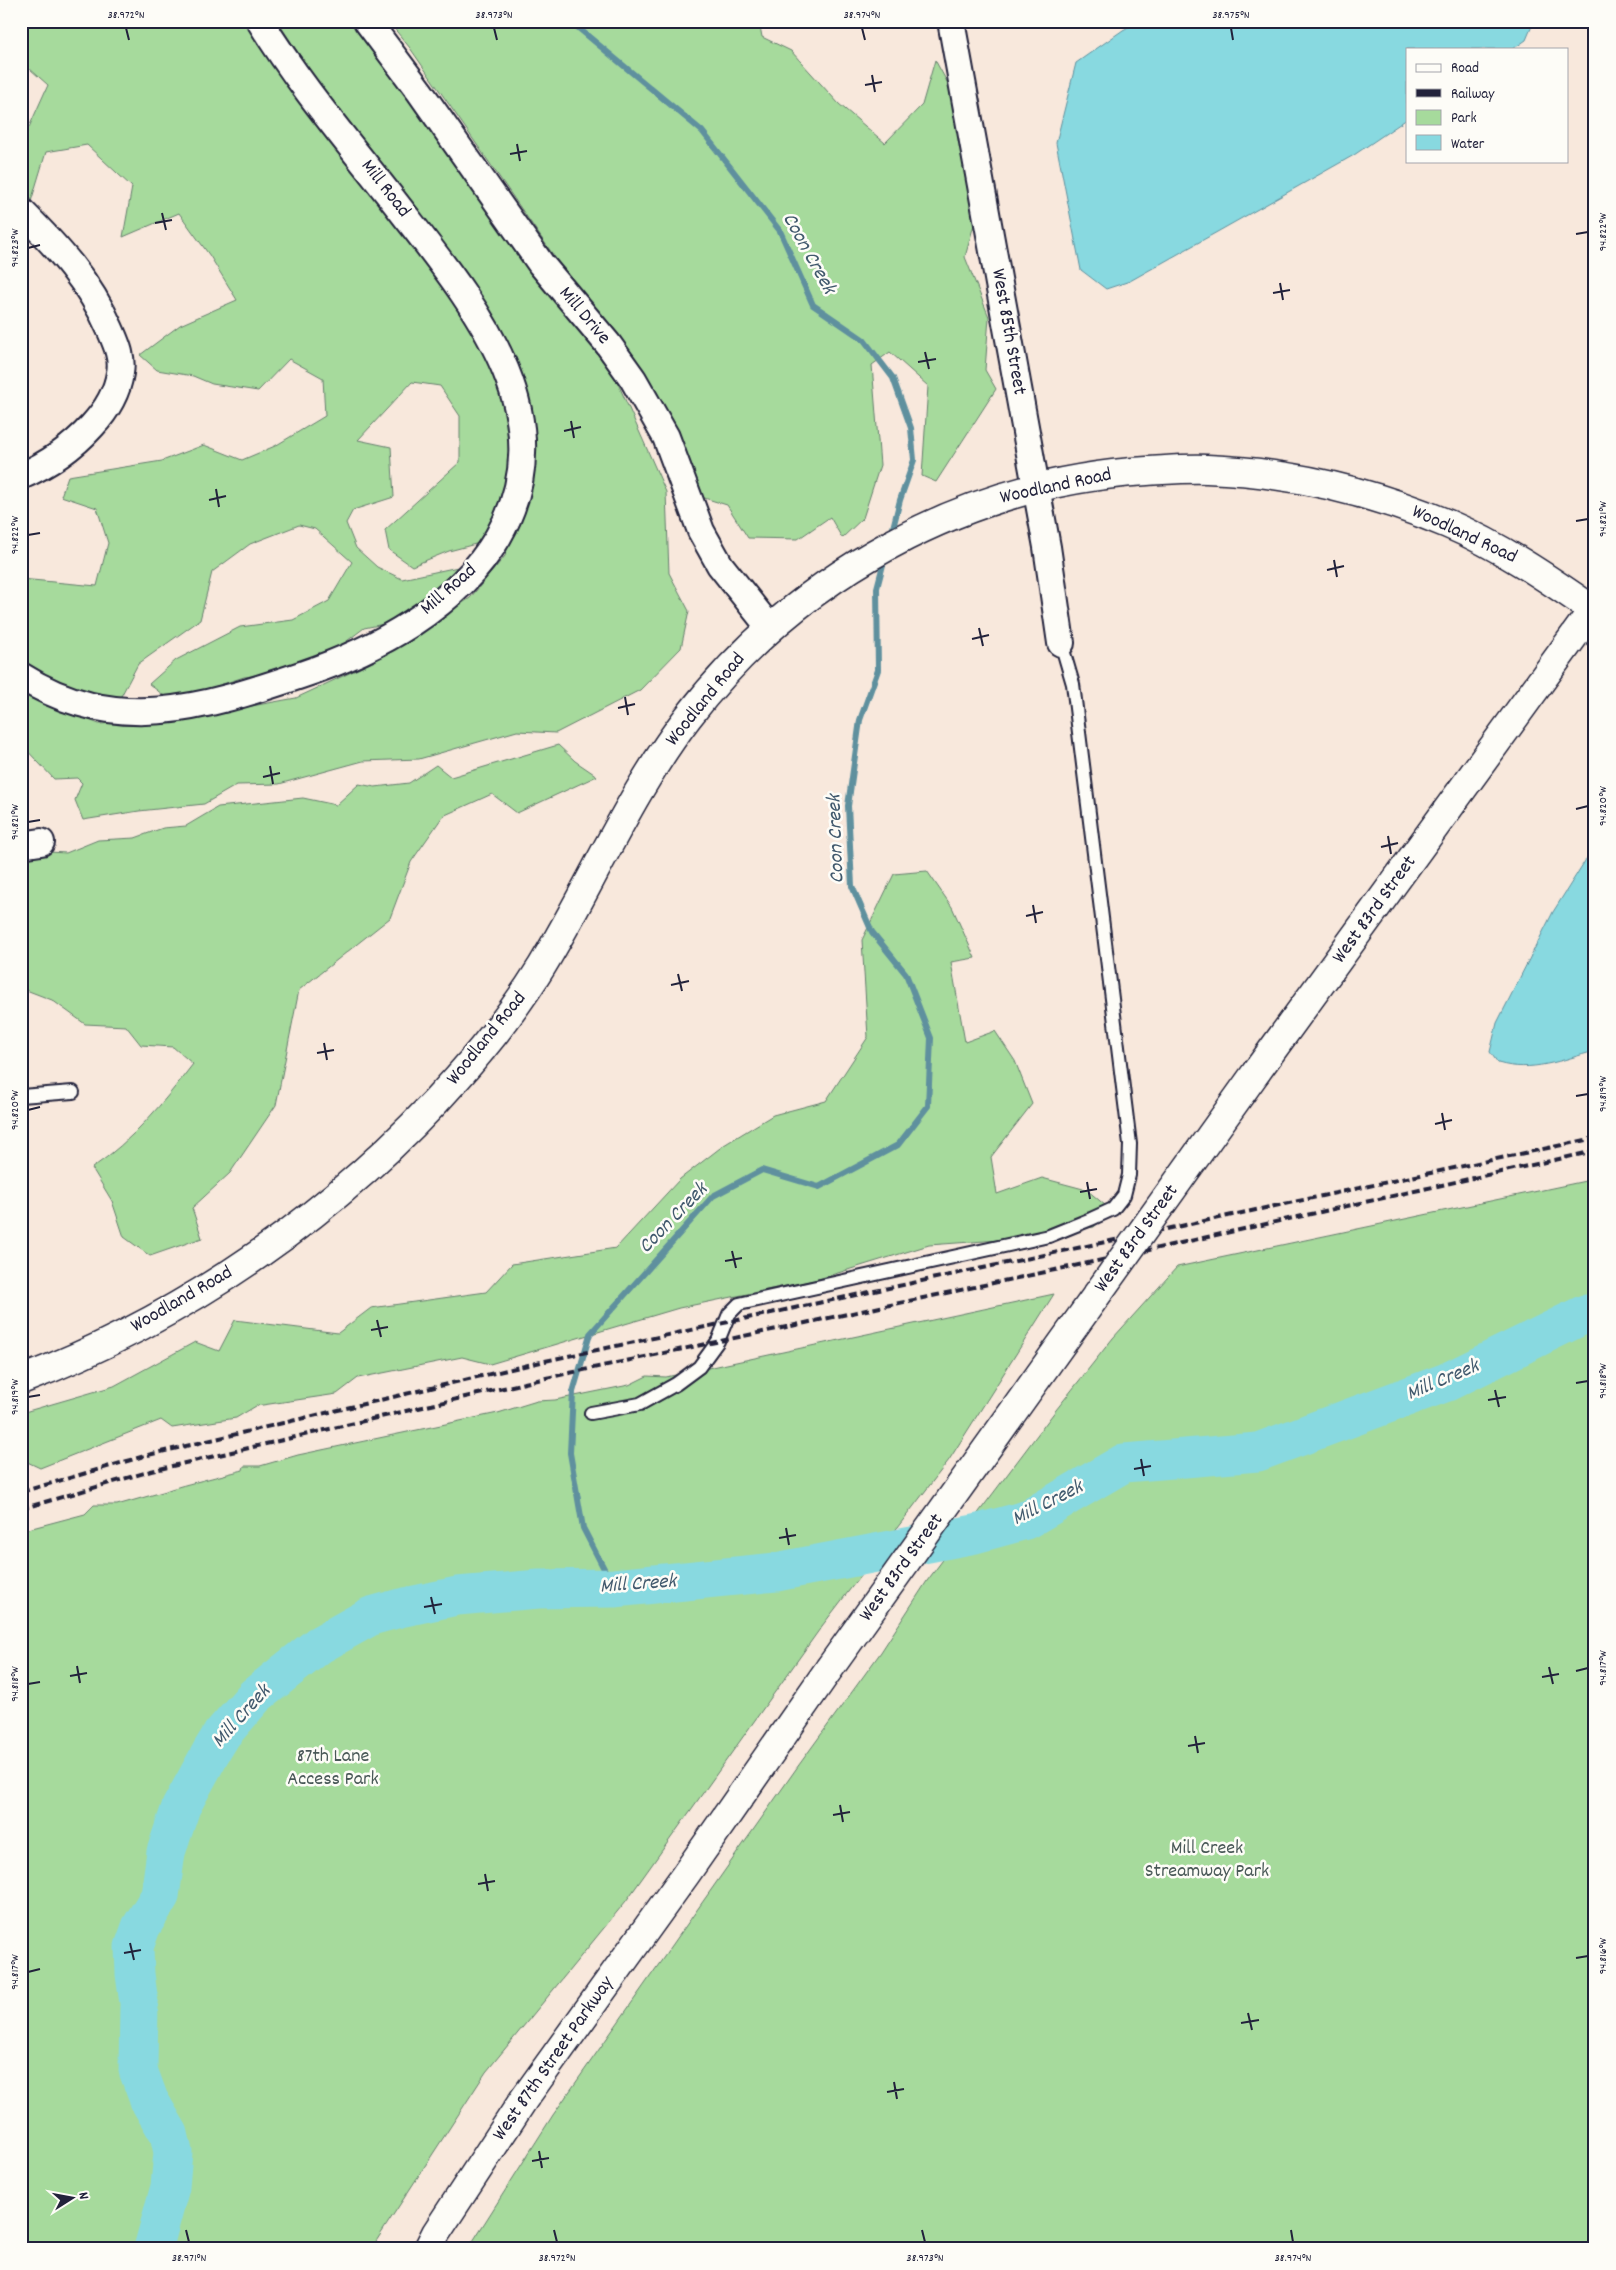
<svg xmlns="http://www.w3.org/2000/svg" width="1616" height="2270" viewBox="0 0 1616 2270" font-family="Dekko,sans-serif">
<rect width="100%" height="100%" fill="#f8e8dc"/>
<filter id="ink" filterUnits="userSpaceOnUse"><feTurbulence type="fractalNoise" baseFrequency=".02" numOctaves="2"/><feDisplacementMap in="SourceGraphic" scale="10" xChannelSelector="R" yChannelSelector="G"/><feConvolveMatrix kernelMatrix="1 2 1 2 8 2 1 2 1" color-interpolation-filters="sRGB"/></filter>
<g filter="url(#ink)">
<g fill="#a6da9c" stroke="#647e6c">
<path d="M21,21H253L424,253L499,371L515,453L487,541L449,551L412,566L389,550L385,530L460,462V416L440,386L412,382L358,440L391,447L394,497L353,510L346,523L356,548L377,567L402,579L458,567L429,594L389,623L364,628L330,654L287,672L244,677L171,701L149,684L176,660L240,627L293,620L329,601L352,562L315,529L299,525L250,544L212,572L200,620L138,664L118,702L61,689L21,663V579L97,586L108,543L97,508L61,496L68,476L162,461L204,445L242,460L275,446L325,416L323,378L289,359L258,391L212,384L193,376L157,370L140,355L180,325L237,300L210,256L179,213L123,237L132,187L87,145L46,152L30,205L21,195V145L48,85L21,61Z"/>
<path d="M277,21H352L372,44L442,148L616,379L666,492L669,573L689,611L681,648L640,690L556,733L517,731L419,759L363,761L279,784L237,785L204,804L139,811L83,820L75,800L82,783L77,778L54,779L21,744V688L35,699L99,724L180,719L296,698L375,661L470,598L505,556L530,479L526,404L367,155Z"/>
<path d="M388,21H759L762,37L791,51L839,104L885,143L922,105L935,60L951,89L975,221L965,257L989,317L985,370L996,389L936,482L922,476L928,386L890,352L872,365L880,465L863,518L842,538L830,517L798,539L748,538L727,505L701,497L612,340L410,48Z"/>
<path d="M558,745L575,761L597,776L517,813L492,794L443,816L411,862L390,918L299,990L276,1105L230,1173L192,1208L202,1238L150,1256L124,1237L112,1201L92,1168C133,1140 163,1103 193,1064L173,1047L141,1045L126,1026L85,1024L52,1000L21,988V854L31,851L66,853L98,840L135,838L163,828L186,826L218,807L303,798L336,805L359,784L375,787L409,783L436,765L451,777Z"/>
<path d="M927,871L952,907L975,958L951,962L965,1042L995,1031L1015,1061L1032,1104L991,1157L997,1194L1042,1178L1087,1190L1112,1211L1094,1227L999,1240L929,1245L815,1280L679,1308L490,1364L462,1357L358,1378L337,1394L256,1406L236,1418L172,1428L161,1420L40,1468L21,1459V1413L114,1386L195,1342L219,1351L235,1320L338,1333L371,1308L486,1292L512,1264L616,1248L680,1179L724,1145L773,1115L826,1101L868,1037L862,940L894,874Z"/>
<path d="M1595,1179V2249H468L553,2115L796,1769L881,1652L927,1581L1056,1410L1113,1338L1177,1267Z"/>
<path d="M1054,1294L949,1460L822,1626L626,1901L486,2072L371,2249H21V1531L85,1514L94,1505H117L166,1491C170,1488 232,1473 243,1470L244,1466H260L298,1455L498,1413L537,1401L555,1400L629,1385L647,1376L666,1377Z"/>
</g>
<g fill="#88d9e0" stroke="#5f909e">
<path d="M1139,21H1534L1526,40L1513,49H1407V119L1354,155L1130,281L1106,289L1081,270L1056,143L1076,63L1123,30Z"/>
<path d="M1595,845V1051C1561,1060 1532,1073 1498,1063L1490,1052L1497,1023L1553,912Z"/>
</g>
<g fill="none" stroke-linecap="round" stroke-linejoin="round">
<g stroke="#5f909e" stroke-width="6">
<path d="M570,21L702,131L780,231L813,305L864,340L893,378L911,428L914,460L900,500L891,536"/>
<path d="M614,1588L583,1528L570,1453L573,1392L590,1334L713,1196L762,1170L819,1187L898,1145L928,1106L931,1038L906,974L872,932L852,886L848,806L860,720L878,670L877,588L885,557"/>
</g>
<path stroke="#88d9e0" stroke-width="39" d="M153,2249L170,2187L173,2152L169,2134L149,2100L138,2070L139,2003L135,1974L134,1947L141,1927L160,1896L166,1852L181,1807L211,1752L222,1734L255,1696L319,1645L371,1616L400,1608L457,1596L539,1589L614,1588L776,1572L975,1534L1026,1520L1124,1463L1258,1452L1447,1382L1585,1314H1595"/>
<g stroke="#22223b" stroke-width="16">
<g id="service">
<path d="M21,1096L73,1092"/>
<path d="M591,1413L640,1404L676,1384L699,1367L718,1341L729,1314L739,1304L1049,1236L1091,1219L1113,1209L1124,1195L1129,1175L1130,1144L1073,684L1061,643"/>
</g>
</g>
<g stroke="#22223b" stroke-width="30">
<g id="minor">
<path d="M367,21L420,92L541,264L608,344L633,379L666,437L701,531L720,565L770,628"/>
<path d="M951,21L1047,547L1061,643"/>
<path d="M21,211C58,248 89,281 110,329C116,343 123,357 120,373C117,393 106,411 92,426C72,448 49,464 21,476"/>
<path d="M21,676C115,736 203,708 301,675C376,650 457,607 498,537C568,415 472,302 400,209C353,148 301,88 260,21"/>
<path d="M21,845L41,842"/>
</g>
</g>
<g stroke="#22223b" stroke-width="31">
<g id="secondary">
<path d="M1257,1071L1595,607"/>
<path d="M21,1380C187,1317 341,1210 458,1077C489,1042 518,1005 542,966C592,884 629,794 688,717C798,574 966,482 1147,471C1167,470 1187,468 1207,469C1289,472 1372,492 1448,524C1500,546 1547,578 1593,610"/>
<path d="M428,2249L436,2233L524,2099L686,1874L829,1669"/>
</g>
</g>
<use href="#service" stroke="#fdfcf7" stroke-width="12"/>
<use href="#minor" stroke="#fdfcf7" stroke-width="26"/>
<use href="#secondary" stroke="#fdfcf7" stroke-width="28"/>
<g stroke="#22223b" stroke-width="4" stroke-dasharray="8 4" stroke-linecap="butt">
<path d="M21,1492L148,1455L545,1361L1595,1138"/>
<path d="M21,1509L151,1471L546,1378L1149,1250L1595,1151"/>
</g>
<g stroke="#22223b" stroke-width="31" stroke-linecap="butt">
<path id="secondary-bridge" d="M829,1669L1257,1071"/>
</g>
<use href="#secondary-bridge" stroke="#fdfcf7" stroke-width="28"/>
</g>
</g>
<path fill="none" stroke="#22223b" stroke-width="2" d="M126,28L129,40M494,28L497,40M862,28L865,40M1231,28L1233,40M872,75L875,92M865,85L882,82M517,144L520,161M510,154L527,151M162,213L166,230M155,223L172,220M1576,234L1588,232M28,248L40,245M1280,283L1283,300M1273,293L1290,290M925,352L929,369M918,362L936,359M571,421L574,438M564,431L581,427M216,489L219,507M209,500L226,496M1576,521L1588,519M28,535L40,533M1334,560L1337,577M1327,570L1344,566M979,628L983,646M972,639L989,635M625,697L628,715M618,708L635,704M270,766L273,784M263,777L280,773M1576,809L1588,806M28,822L40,820M1388,836L1391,854M1381,847L1398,843M1033,905L1036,923M1026,916L1043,912M678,974L682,991M671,985L689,981M324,1043L327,1060M317,1053L334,1050M1576,1096L1588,1094M28,1110L40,1107M1442,1113L1445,1130M1435,1124L1452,1120M1087,1182L1090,1199M1080,1192L1097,1189M732,1251L736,1268M725,1261L742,1258M377,1320L381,1337M371,1330L388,1327M1576,1383L1588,1381M1495,1390L1499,1407M28,1397L40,1395M1488,1400L1506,1397M1141,1459L1144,1476M1134,1469L1151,1466M786,1528L789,1545M779,1538L796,1535M431,1597L435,1614M424,1607L442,1604M77,1666L80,1683M1549,1667L1553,1684M1576,1671L1588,1668M70,1676L87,1673M1542,1677L1559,1674M28,1684L40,1682M1195,1736L1198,1753M1188,1746L1205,1743M840,1805L843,1822M833,1815L850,1812M485,1874L488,1891M478,1884L495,1881M130,1943L134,1960M124,1953L141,1950M1576,1958L1588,1956M28,1972L40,1969M1248,2013L1252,2030M1241,2023L1259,2020M894,2082L897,2099M887,2092L904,2089M539,2151L542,2168M532,2161L549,2158M186,2230L189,2242M554,2230L557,2242M922,2230L925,2242M1291,2230L1293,2242"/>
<g text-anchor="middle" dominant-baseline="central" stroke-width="5" stroke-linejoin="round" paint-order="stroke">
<g font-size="20" fill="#22223b" stroke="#fdfcf7">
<text transform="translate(385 189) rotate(52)">Mill Road</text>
<text transform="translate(584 316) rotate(50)">Mill Drive</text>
<text transform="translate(1008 332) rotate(80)">West 85th Street</text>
<text transform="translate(1056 487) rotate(-12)">Woodland Road</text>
<text transform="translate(1464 535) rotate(25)">Woodland Road</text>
<text transform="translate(449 590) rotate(-41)">Mill Road</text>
<text transform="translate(706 700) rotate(-51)">Woodland Road</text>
<text transform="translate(1375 910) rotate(-54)">West 83rd Street</text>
<text transform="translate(487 1039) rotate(-51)">Woodland Road</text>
<text transform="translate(1137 1239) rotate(-54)">West 83rd Street</text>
<text transform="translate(182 1300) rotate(-30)">Woodland Road</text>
<text transform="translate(902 1568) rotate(-54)">West 83rd Street</text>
<text transform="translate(554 2059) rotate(-55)">West 87th Street Parkway</text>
</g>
<g font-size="20" fill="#4a5958" stroke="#fdfcf7">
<text x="333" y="1757">87th Lane<tspan x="333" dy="23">Access Park</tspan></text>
<text x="1207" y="1849">Mill Creek<tspan x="1207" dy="23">Streamway Park</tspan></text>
</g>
<g font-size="21" font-style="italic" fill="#41596d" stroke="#fdfcf7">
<text transform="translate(808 254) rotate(61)">Coon Creek</text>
<text transform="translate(837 839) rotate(-92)">Coon Creek</text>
<text transform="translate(674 1219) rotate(-46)">Coon Creek</text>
<text transform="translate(1443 1381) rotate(-23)">Mill Creek</text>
<text transform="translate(1048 1504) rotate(-27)">Mill Creek</text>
<text transform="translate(638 1585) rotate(-4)">Mill Creek</text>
<text transform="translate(242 1717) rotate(-48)">Mill Creek</text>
</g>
</g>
<rect width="1616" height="2270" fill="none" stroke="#fdfcf7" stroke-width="55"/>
<rect x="1406" y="48" width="162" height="115" fill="#fdfcf7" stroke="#a5a5ac"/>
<rect x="1416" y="64" width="25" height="8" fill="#fdfcf7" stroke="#a5a5ac"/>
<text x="1451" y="72" font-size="15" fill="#22223b">Road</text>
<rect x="1416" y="89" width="25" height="8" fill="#22223b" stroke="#a5a5ac"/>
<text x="1451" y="98" font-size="15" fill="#22223b">Railway</text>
<rect x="1416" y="110" width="25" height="15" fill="#a6da9c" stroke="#a5a5ac"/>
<text x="1451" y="122" font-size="15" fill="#22223b">Park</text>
<rect x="1416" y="135" width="25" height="15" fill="#88d9e0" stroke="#a5a5ac"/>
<text x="1451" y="148" font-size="15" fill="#22223b">Water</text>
<g transform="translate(72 2198) rotate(79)" stroke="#fdfcf7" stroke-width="4" paint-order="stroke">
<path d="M0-4L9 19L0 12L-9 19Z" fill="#22223b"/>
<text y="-8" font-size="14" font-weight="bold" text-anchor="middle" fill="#22223b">N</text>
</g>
<rect x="28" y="28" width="1560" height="2214" fill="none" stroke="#22223b" stroke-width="2"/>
<g font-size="12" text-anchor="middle" fill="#22223b">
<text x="126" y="18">38.972°N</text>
<text x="494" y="18">38.973°N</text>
<text x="862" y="18">38.974°N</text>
<text x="1231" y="18">38.975°N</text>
<text transform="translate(1602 232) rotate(-90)" y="4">94.822°W</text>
<text transform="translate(14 248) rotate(-90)" y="4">94.823°W</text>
<text transform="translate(1602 519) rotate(-90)" y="4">94.821°W</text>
<text transform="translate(14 535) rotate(-90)" y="4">94.822°W</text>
<text transform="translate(1602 806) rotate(-90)" y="4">94.820°W</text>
<text transform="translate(14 822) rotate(-90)" y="4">94.821°W</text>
<text transform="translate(1602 1094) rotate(-90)" y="4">94.819°W</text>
<text transform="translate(14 1110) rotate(-90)" y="4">94.820°W</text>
<text transform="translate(1602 1381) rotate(-90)" y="4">94.818°W</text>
<text transform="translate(14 1397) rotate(-90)" y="4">94.819°W</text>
<text transform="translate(1602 1668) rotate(-90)" y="4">94.817°W</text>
<text transform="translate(14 1684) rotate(-90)" y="4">94.818°W</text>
<text transform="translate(1602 1956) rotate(-90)" y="4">94.816°W</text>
<text transform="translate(14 1972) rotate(-90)" y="4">94.817°W</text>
<text x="189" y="2261">38.971°N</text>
<text x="557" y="2261">38.972°N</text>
<text x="925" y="2261">38.973°N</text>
<text x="1293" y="2261">38.974°N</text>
</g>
</svg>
